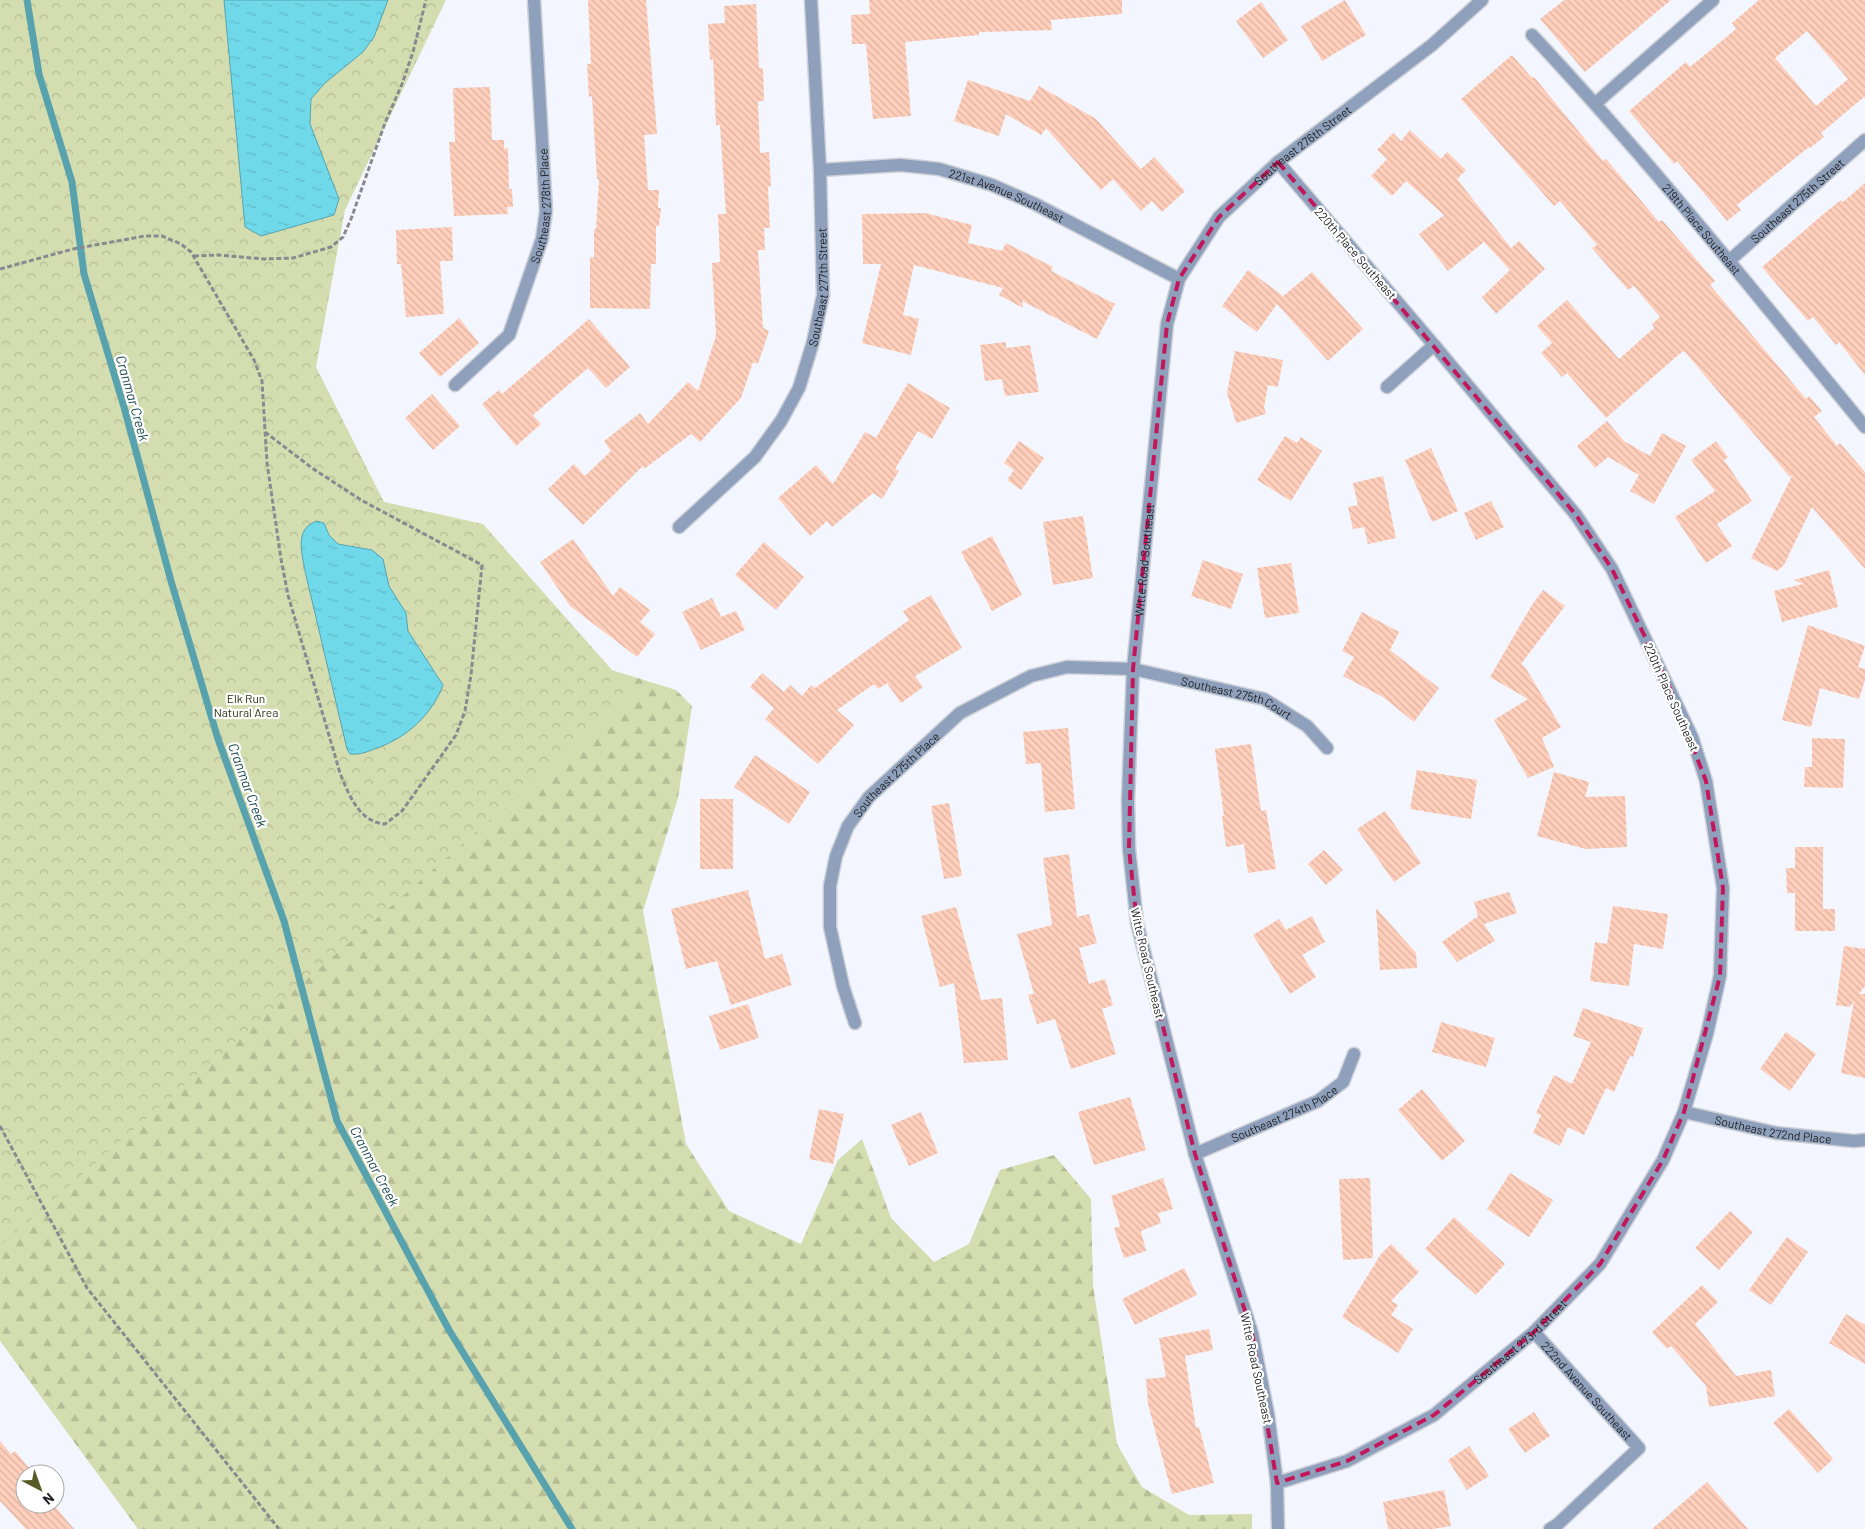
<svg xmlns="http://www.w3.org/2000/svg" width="1865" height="1529" viewBox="0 0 1865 1529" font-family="Barlow,sans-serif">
<defs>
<pattern id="forest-firs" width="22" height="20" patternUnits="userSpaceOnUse" patternTransform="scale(1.25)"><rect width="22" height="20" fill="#d4ddaf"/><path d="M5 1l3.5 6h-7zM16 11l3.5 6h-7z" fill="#b6bd96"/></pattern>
<pattern id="park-crowns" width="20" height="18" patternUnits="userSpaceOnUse" patternTransform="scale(1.25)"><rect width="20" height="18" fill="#d4ddaf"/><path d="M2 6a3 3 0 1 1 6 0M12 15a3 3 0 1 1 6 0" fill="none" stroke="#b6bd96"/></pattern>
<pattern id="water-ripples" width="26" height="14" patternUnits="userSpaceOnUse" patternTransform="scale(1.25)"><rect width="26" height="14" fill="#6fd9e9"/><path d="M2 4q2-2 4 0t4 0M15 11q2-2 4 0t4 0" fill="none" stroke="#60bac8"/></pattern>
<pattern id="building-back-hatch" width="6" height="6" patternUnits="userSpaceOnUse" patternTransform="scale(1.25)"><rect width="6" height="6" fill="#ffcfbb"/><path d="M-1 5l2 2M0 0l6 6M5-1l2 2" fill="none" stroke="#dab1a1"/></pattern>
</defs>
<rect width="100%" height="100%" fill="#f3f6fe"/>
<path fill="url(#forest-firs)" d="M586,662L676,690L692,706L678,798L643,911L686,1144L729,1211L801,1244L838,1160L862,1139L891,1218L934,1262L969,1244L1000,1170L1054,1155L1091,1199L1093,1285L1117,1444L1142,1487L1189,1515L1252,1514V1529H138L0,1341V739Z"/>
<path fill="url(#park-crowns)" d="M0,0H446L345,210L316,367L384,502L483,524L634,695L0,1246Z"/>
<g fill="url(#water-ripples)" stroke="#58a2ae">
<path d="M224,0H388L374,37L363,52L325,83L311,99L310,124L339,199L334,215L261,236L245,227Z"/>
<path d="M316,521L324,523L329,535L338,544L372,550L383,559L389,586L406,613L408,631L443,685C432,715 406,738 377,748C367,752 360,755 350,754L347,749L305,571C303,559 297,539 306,528C308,525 313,523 316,521Z"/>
</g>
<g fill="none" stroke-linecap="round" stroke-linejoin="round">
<path stroke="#58a2ae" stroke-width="7" d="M27,0L39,74L72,182L84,274L124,407L171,581L218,739L284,921L337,1121L449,1330L572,1529"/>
</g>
<g fill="url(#building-back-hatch)" fill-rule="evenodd">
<path d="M588,0H646L657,134L644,135L648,190H659L658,208H661L659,226H656V264H651L650,309L590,308V257H594V229H596L599,179H597L592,96L589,97L587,64H591Z"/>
<path d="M869,0H1122V14L1051,20L1052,30L979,32V35L905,42L911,116L873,119L866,44H852L851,15L870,14Z"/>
<path d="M1345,0L1366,35L1322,61L1301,26Z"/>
<path d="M1564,0H1671L1585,72L1540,19Z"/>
<path d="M1759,0H1865V99L1864,97L1821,133L1824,137L1810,148L1809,147L1737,205L1741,210L1727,221L1677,161L1674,164L1629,111L1686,62L1690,67L1736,29L1732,23ZM1807,31L1848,79L1816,106L1775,58Z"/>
<path d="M1261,2L1288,40L1263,58L1236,21Z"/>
<path d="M756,4L759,68H763L764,101H758L760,153L769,152L771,186L768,187L770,228H764L765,250H758L763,328L769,331L758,364L753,362L741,398L700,442L691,434L644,469L643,466L583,525L548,489L574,464L585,476L611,451L604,441L640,413L648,424L688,382L698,391L716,336L712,263L720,262L718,214H726L720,125H716L713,59L710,60L708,24L725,23L724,6Z"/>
<path d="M1512,55L1532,78L1534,77L1603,161L1606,159L1659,222L1662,220L1715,281L1710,285L1806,399L1809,396L1822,411L1814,417L1837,446L1840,443L1865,472V569L1812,507L1784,565L1777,571L1751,558L1793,474L1790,477L1685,352L1683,351L1606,418L1567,373L1562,377L1541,353L1552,343L1537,326L1567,300L1619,359L1654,328L1652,324L1660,317L1634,286L1628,290L1592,248L1597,245L1560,201L1554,206L1461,99Z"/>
<path d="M968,80L1030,101L1039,86L1096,119L1141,169L1154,157L1185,191L1162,212L1152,201L1141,211L1113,179L1101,190L1046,128L1041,135L1006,114L999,136L954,121Z"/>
<path d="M490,87L492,140H504V149L508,148L509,189H512L513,207H507L508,214L454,216L449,142H455L453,88Z"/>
<path d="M1410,130L1441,159L1447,152L1466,170L1457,179L1511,248L1519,241L1545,269L1496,314L1482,297L1510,270L1484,242L1448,271L1419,234L1444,215L1406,181L1392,196L1371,176L1387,159L1377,150L1393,133L1401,141Z"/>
<path d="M1865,183V375L1839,342L1836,345L1813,317L1808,321L1762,267L1827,211L1841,200L1843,202Z"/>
<path d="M925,213L972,225L968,243L1002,251L1006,243L1053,267L1051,271L1115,304L1097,339L1022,301L1023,308L999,295L1003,288L914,265L903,315L919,319L911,355L862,343L881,264H863L862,214Z"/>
<path d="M452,227L453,261H440L444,314L406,317L401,264H397L396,230Z"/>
<path d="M1248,270L1283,296L1282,297L1312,272L1363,329L1328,361L1277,304L1257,332L1222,306Z"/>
<path d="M459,318L479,343L440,377L419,353Z"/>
<path d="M589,319L630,367L606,388L588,368L533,415L541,424L516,446L482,404L499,390L502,394Z"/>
<path d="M1006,342V348L1030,345L1039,392L1005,396L1002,379L985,381L980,345Z"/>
<path d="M1235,351L1283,360L1278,387L1268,385L1264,407L1266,414L1236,423L1227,393Z"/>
<path d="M908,383L950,408L932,439L918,431L895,469L899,471L882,499L873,493L832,527L827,521L810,536L778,498L816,465L833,484L865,432L876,438Z"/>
<path d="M432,394L460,426L433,450L405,418Z"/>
<path d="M1607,421L1624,441L1650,456L1662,433L1686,446L1654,504L1630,491L1639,475L1608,457L1595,468L1577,446Z"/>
<path d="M1285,436L1297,443L1301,437L1322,451L1291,501L1257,480Z"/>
<path d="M1019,441L1044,458L1021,490L1007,480L1014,470L1004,463Z"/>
<path d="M1716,441L1728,457L1724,460L1752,501L1717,524L1732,546L1706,563L1675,517L1715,491L1691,460Z"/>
<path d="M1431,448L1458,511L1432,522L1405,460Z"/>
<path d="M1383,476L1396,538L1368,544L1364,527L1353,529L1348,507L1358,505L1353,483Z"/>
<path d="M1491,501L1504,527L1476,540L1464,513Z"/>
<path d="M1083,516L1093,578L1053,585L1043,522Z"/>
<path d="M992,536L1022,595L992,611L961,552Z"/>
<path d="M573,539L613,596L620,587L650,610L640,622L655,634L637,657L570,606L540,562Z"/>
<path d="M764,542L804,577L776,610L735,575Z"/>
<path d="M1203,560L1243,574L1231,609L1191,596Z"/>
<path d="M1291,563L1299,613L1265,618L1257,568Z"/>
<path d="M1829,570L1838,607L1782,622L1774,591L1803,584L1794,580Z"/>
<path d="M1543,590L1565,606L1521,664L1525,667L1561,727L1542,738L1554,767L1528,778L1494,720L1528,699L1490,677L1532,605Z"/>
<path d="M931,595L962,648L915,676L923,687L901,703L887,683L878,689L874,684L837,710L854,725L818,764L765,719L774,708L750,687L762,673L784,692L790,685L802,696L811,685L815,688L909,620L903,611Z"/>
<path d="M712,598L721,617L736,611L745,630L701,650L682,612Z"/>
<path d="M1362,612L1399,632L1390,650L1439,688L1414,722L1383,697L1343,676L1354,657L1342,651Z"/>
<path d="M1808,625L1865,646L1858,667L1865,669V680L1859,699L1820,688L1811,727L1782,720Z"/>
<path d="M1068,728L1075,809L1045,812L1041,763L1026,764L1023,732Z"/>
<path d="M1812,738L1845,739L1843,788L1804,787L1805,767H1812Z"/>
<path d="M1251,744L1261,811L1266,810L1276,869L1248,873L1244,844L1226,847L1222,816H1224L1215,749Z"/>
<path d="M755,755L810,792L789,824L734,787Z"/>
<path d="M1417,770L1477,780L1471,819L1410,809Z"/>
<path d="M1554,772L1589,782L1585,797L1625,796L1627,847L1586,849L1537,836Z"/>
<rect x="700" y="799" width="33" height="70"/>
<path d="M949,803L962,876L944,879L931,806Z"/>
<path d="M1385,811L1421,863L1394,882L1357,829Z"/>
<path d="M1795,847H1823V909H1835V931H1795V893H1787L1786,868H1795Z"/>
<path d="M1324,850L1343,870L1326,885L1308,864Z"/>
<path d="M1069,854L1077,917L1089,914L1097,943L1079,948L1089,984L1105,979L1113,1005L1102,1009L1116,1054L1071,1069L1055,1019L1037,1024L1028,995L1034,994L1017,934L1052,925L1043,858Z"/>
<path d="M748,890L765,959L782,954L792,985L731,1005L717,961L686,969L671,909Z"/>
<path d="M1509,892L1517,913L1484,924L1495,941L1457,962L1442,942L1478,916L1474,902Z"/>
<path d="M1613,906L1668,914L1663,949L1634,944L1629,986L1590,981L1595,942L1607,944Z"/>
<path d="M956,907L981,1000L1002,998L1008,1060L964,1063L954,983L940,987L921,916Z"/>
<path d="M1376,908L1416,953L1417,968L1380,970Z"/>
<path d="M1312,916L1325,942L1302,955L1316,977L1290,994L1253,935L1279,919L1286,930Z"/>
<path d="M1844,946L1865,949V986L1859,994H1865V1078L1841,1073L1854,1001L1850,1007L1836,1005Z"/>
<path d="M748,1004L759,1038L720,1050L709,1016Z"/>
<path d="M1583,1008L1643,1028L1633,1057L1630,1056L1614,1092L1606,1088L1584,1135L1568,1127L1560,1146L1533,1133L1541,1115L1536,1113L1554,1075L1572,1084L1591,1042L1573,1036Z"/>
<path d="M1441,1022L1495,1038L1486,1067L1432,1052Z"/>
<path d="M1786,1032L1816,1054L1790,1091L1760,1069Z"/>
<path d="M1422,1089L1465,1141L1442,1161L1398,1110Z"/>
<path d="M1130,1097L1146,1150L1094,1165L1078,1112Z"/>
<path d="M819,1109L844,1114L833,1164L809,1159Z"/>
<path d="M921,1112L938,1153L909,1166L891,1125Z"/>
<path d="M1510,1173L1553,1200L1529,1237L1487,1209Z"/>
<path d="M1163,1178L1173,1209L1158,1213L1161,1223L1141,1231L1146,1251L1124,1258L1114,1228L1120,1226L1111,1196Z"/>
<path d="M1370,1178L1373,1258L1343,1260L1339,1179Z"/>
<path d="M1730,1211L1753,1232L1719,1270L1695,1248Z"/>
<path d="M1454,1217L1505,1264L1476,1295L1425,1249Z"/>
<path d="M1787,1237L1808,1252L1771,1305L1749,1290Z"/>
<path d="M1391,1244L1419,1272L1391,1301L1398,1305L1391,1315L1413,1329L1398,1353L1342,1317L1381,1254Z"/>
<path d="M1184,1268L1197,1295L1135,1325L1122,1299Z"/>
<path d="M1702,1285L1718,1302L1695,1324L1736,1376L1771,1370L1775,1396L1709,1407L1706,1386L1671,1346L1667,1349L1652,1332Z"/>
<path d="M1846,1314L1865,1325V1364L1829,1343Z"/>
<path d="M1209,1329L1213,1350L1185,1356L1196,1428L1199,1427L1214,1483L1172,1494L1148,1404L1146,1379L1166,1377L1159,1338Z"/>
<path d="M1789,1409L1833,1459L1818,1473L1773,1423Z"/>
<path d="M1534,1412L1550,1436L1525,1453L1508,1429Z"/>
<path d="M0,1441L11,1454L15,1451L34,1474H25V1504H53L74,1529H26L0,1501Z"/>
<path d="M1469,1446L1489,1476L1467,1490L1448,1460Z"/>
<path d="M1707,1482L1748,1529H1652Z"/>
<path d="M1444,1490L1451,1526L1433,1529H1388L1383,1502Z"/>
</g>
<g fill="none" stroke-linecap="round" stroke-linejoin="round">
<g stroke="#cdd0d7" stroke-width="15">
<g id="minor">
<path id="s1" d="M1532,35C1649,160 1756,294 1865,427"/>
<path d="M1596,103L1713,0"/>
<path id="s2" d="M820,170L901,165L939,169L992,185L1035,204L1179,279"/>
<path id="s3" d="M1729,261L1865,140"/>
<path id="s4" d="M455,385L509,335L542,239L546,211L534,0"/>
<path d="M1387,387L1434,345"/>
<path id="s5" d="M679,527L755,457L781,421L799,388L813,342L823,295L820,170L811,0"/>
<path id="s6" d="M855,1023L843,986L830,927V886L836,856L848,826L869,797L960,713L1031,676L1067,667L1133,669L1264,699L1307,726L1327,748"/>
<path id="s7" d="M1684,1112L1776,1133L1854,1141L1865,1140"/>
<path id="s8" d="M1195,1154L1318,1101L1343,1082L1354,1054"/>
<path id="s9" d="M1534,1332L1639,1448L1558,1524L1550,1529"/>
<path id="s10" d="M1277,1483L1347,1461L1434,1415L1534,1332L1600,1264L1663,1160L1684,1112L1707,1034L1720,976L1723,888L1706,781L1692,737L1612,569L1576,515L1434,345L1278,162"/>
<path id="s11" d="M1278,1529L1277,1483L1268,1414L1252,1333L1195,1154L1137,923L1129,849L1128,800L1133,669L1167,324L1179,279L1219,217L1278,162L1432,45L1482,0"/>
</g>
</g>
<g stroke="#888a8f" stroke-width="3" stroke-dasharray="5 2.5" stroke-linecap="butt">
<path d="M194,256L218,255L264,259L293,258L331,247L343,237L351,219L385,123L402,84L413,52L426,0"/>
<path d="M0,269L73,249L145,236H162L181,244L191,252L254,360L262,381L267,463L281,559L288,595L340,773C349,795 359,822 385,824L402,811L456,735L465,711L471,675L482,565L361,500L312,468L265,432"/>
<path d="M0,1126L87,1288L279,1529"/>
</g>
<use href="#minor" stroke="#8ea0bb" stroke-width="12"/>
</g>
<path fill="none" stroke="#c2185b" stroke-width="4" stroke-dasharray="10 6" stroke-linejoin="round" d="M1278,162L1576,515L1612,569L1669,686L1706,781L1723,888L1720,976L1684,1112L1663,1160L1600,1264L1534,1332L1434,1415L1347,1461L1277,1483L1252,1333L1195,1154L1137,923L1129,849L1133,669L1167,324L1179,279L1219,217Z"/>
<g text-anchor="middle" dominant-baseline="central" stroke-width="4.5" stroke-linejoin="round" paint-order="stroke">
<g font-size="12" fill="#222326" stroke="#fff">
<text stroke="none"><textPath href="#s11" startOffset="1456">Southeast 276th Street</textPath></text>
<text stroke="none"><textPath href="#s2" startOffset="192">221st Avenue Southeast</textPath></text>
<text stroke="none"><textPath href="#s3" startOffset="91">Southeast 275th Street</textPath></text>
<text stroke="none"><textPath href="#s4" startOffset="208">Southeast 278th Place</textPath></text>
<text stroke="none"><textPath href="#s1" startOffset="258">219th Place Southeast</textPath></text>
<text transform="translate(1356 253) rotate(49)">220th Place Southeast</text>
<text stroke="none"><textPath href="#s5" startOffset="289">Southeast 277th Street</textPath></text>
<text stroke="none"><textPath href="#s11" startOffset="988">Witte Road Southeast</textPath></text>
<text transform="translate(1672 697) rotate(66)">220th Place Southeast</text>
<text stroke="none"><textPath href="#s6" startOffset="654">Southeast 275th Court</textPath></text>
<text stroke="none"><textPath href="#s6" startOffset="274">Southeast 275th Place</textPath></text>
<text transform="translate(1148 963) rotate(77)">Witte Road Southeast</text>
<text stroke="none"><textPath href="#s8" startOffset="98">Southeast 274th Place</textPath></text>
<text stroke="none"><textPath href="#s7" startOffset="91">Southeast 272nd Place</textPath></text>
<text stroke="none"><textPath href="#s10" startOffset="285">Southeast 273rd Street</textPath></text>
<text transform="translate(1257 1368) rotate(78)">Witte Road Southeast</text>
<text stroke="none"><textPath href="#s9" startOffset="79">222nd Avenue Southeast</textPath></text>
</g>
<g font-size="12" fill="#2d3211" stroke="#fff">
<text x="246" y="698">Elk Run<tspan x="246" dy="14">Natural Area</tspan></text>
</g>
<g font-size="14" font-style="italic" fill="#18484f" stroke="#fff">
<text transform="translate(133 398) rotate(74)">Cranmar Creek</text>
<text transform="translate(248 785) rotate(70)">Cranmar Creek</text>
<text transform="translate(375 1166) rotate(62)">Cranmar Creek</text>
</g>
</g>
<g transform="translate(40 1489) rotate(139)"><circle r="24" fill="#ffffff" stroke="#a7a7a8"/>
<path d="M0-4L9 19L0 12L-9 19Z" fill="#575a27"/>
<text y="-8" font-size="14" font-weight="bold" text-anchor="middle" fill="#222326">N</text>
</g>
</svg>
